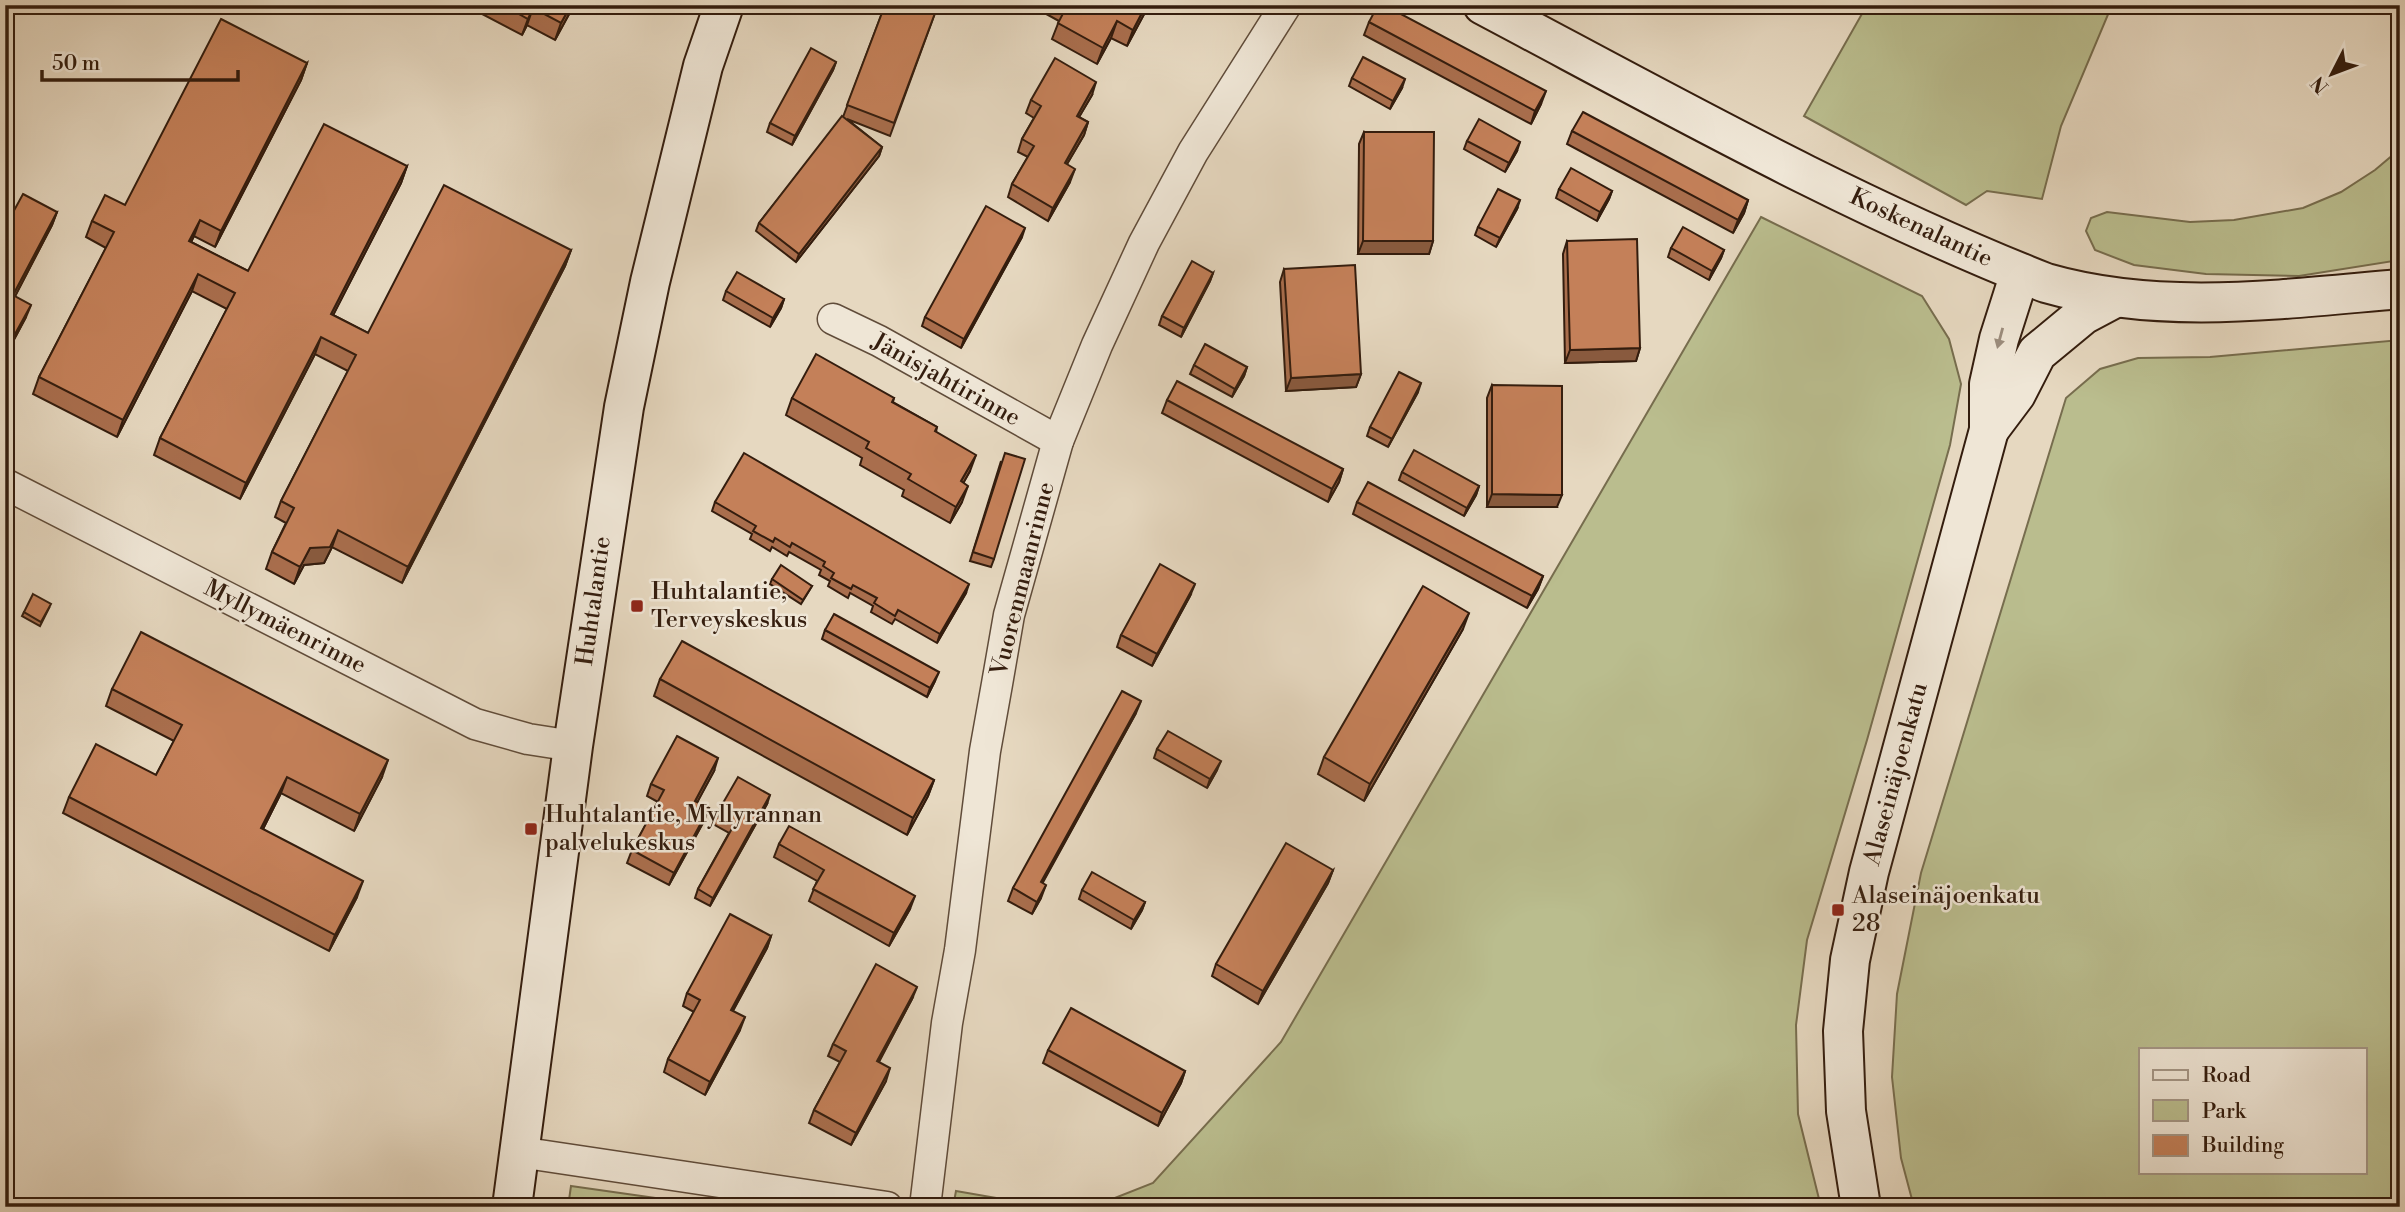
<svg xmlns="http://www.w3.org/2000/svg" width="2405" height="1212" viewBox="0 0 2405 1212" font-family="'Libre Bodoni',serif">
<rect width="100%" height="100%" fill="#e6d8c0"/>
<filter id="stains"><feTurbulence type="fractalNoise" baseFrequency=".00286" numOctaves="4"/><feColorMatrix values="0 0 0 0 .2 0 0 0 0 .09 0 0 0 0 .02 0 0 0 .5 -.17"/></filter>
<radialGradient id="worn" r=".72"><stop offset=".6" stop-color="#630" stop-opacity="0"/><stop offset="1" stop-color="#630" stop-opacity=".3"/></radialGradient>
<g fill="#babd8e" stroke="#776d4e" stroke-width="2" fill-rule="evenodd">
<path d="M1867,5H2112L2061,126L2042,199L1987,191L1966,205L1804,116Z"/>
<path d="M2400,149V260L2299,276L2206,274L2134,265L2095,250L2086,231L2091,218L2107,212L2190,222L2234,220L2303,208L2341,192L2375,170Z"/>
<path d="M1761,217L1922,296L1949,339L1961,384L1950,445L1867,740L1807,940L1796,1025L1798,1114L1821,1207H1092L1153,1183L1281,1042Z"/>
<path d="M2400,340V1207H1914L1901,1158L1892,1077L1897,994L1921,873L2066,398L2100,369L2138,358L2210,357ZM2141,1049H2365V1172H2141Z"/>
<path d="M571,1186L719,1207H568Z"/>
<path d="M956,1191L1048,1207H953Z"/>
</g>
<g fill="none" stroke-linecap="round" stroke-linejoin="round">
<g stroke="#604c3a" stroke-width="33">
<g id="street">
<path d="M833,319L879,341L1058,441"/>
<path d="M5,484L475,724L528,739L573,746"/>
<path d="M519,1152L887,1207"/>
<path d="M925,1207L947,1023L960,950L985,751L997,684L1009,615L1058,441L1097,345L1144,243L1193,152L1286,5"/>
</g>
</g>
<g stroke="#341d0e" stroke-width="42">
<g id="secondary">
<path d="M1483,5C1668,103 1851,206 2046,283C2161,316 2283,299 2400,289"/>
<path d="M1989,430L2016,394L2037,353L2083,315L2115,298"/>
<path d="M512,1207L573,746L624,407L650,282L703,66L724,5"/>
<path d="M1861,1207L1846,1111L1843,1031L1850,960L1869,872L1989,430V384L1999,339L2020,273"/>
</g>
</g>
<use href="#street" stroke="#efe6d6" stroke-width="30"/>
<use href="#secondary" stroke="#efe6d6" stroke-width="38"/>
</g>
<g fill="#a96e4d" stroke="#341d0e" stroke-width="2">
<path d="M465,5H574L555,40L527,25L522,35Z"/>
<path d="M885,5H938L890,136L847,119L882,147L879,156L796,262L756,231L759,223L843,117Z"/>
<path d="M1030,5H1149L1127,46L1111,38L1097,64L1052,39L1059,21Z"/>
<path d="M1369,22L1541,104L1531,124L1364,35Z"/>
<path d="M836,62L833,70L792,145L767,132L770,123Z"/>
<path d="M307,63L301,80L215,247L194,236L191,242L248,271L407,166L401,183L333,315L368,333L571,250L565,266L402,583L332,547L324,563L304,565L294,584L266,569L272,552L286,523L275,517L281,501L348,371L315,354L240,499L154,455L160,438L227,309L192,291L117,437L33,394L39,377L106,248L86,237L92,221L125,205Z"/>
<path d="M1352,78L1402,88L1390,109L1349,86Z"/>
<path d="M1092,95L1079,117L1088,122L1084,135L1067,164L1070,182L1048,221L1008,197L1012,184L1028,157L1018,152L1022,139L1034,118L1026,113L1031,100Z"/>
<path d="M1572,131L1748,200L1744,213L1733,233L1567,144Z"/>
<path d="M1364,132L1433,241L1429,254H1358L1359,144Z"/>
<path d="M1467,141L1517,151L1505,172L1464,149Z"/>
<path d="M1559,189L1612,191L1609,199L1597,221L1556,198Z"/>
<path d="M1517,209L1496,247L1475,235L1478,227Z"/>
<path d="M57,212L52,225L15,296L26,317L10,347L5,344V227Z"/>
<path d="M1022,237L961,348L922,326L925,317Z"/>
<path d="M1567,241L1640,348L1636,361L1565,363L1563,254Z"/>
<path d="M1671,248L1724,250L1721,258L1709,280L1668,257Z"/>
<path d="M1284,269L1361,374L1356,387L1286,391L1280,282Z"/>
<path d="M1213,273L1210,281L1181,337L1159,325L1162,316Z"/>
<path d="M726,291L784,299L781,308L770,327L723,300Z"/>
<path d="M1194,365L1247,367L1244,376L1232,397L1190,374Z"/>
<path d="M1492,385L1557,507H1487V398Z"/>
<path d="M1418,392L1388,447L1367,436L1370,427Z"/>
<path d="M792,398H894L893,402L937,427L936,432L970,471L963,483L962,502L950,523L902,496L904,490L860,465L862,458L786,415Z"/>
<path d="M1167,400L1343,469L1339,482L1328,502L1162,413Z"/>
<path d="M1001,461L994,559L991,567L970,561Z"/>
<path d="M1402,472L1479,486L1476,495L1464,516L1399,480Z"/>
<path d="M715,502L966,593L937,643L895,619L892,624L871,612L873,606L850,593L848,598L828,586L830,581L819,575L821,570L789,552L787,556L772,547L770,551L750,539L752,534L712,511Z"/>
<path d="M1357,502L1543,576L1538,589L1527,608L1353,514Z"/>
<path d="M772,579L812,586L801,604L770,584Z"/>
<path d="M1190,596L1152,666L1117,647L1121,635Z"/>
<path d="M49,608L40,626L22,616L24,612Z"/>
<path d="M1463,629L1364,801L1318,774L1324,757Z"/>
<path d="M825,630L935,681L927,697L822,639Z"/>
<path d="M660,679L934,780L928,796L907,835L654,696Z"/>
<path d="M112,689L382,777L354,831L281,793L263,829L357,897L329,951L63,813L69,797L156,775L174,741L106,706Z"/>
<path d="M1136,713L1042,883L1041,898L1032,914L1008,901L1013,888Z"/>
<path d="M1157,749L1217,770L1207,788L1154,758Z"/>
<path d="M714,771L697,802L709,808L704,821L669,885L627,863L632,850L658,802L647,796L651,784Z"/>
<path d="M767,804L710,906L695,898L698,889L729,833L713,824L716,815Z"/>
<path d="M779,844L910,909L889,946L809,901L817,881L774,857Z"/>
<path d="M1333,870L1328,883L1258,1004L1212,976L1216,964Z"/>
<path d="M1082,890L1145,902L1142,910L1131,929L1079,899Z"/>
<path d="M771,936L767,948L733,1011L740,1030L705,1095L664,1072L668,1059L694,1012L683,1006L687,993Z"/>
<path d="M912,999L879,1062L886,1081L851,1145L809,1123L814,1110L840,1062L828,1056L833,1044Z"/>
<path d="M1048,1050L1185,1071L1181,1083L1158,1126L1043,1063Z"/>
</g>
<g fill="#895a3e" stroke="#341d0e" stroke-width="2">
<path d="M571,5H574L555,40L561,23Z"/>
<path d="M1146,5H1149L1127,46L1133,30Z"/>
<path d="M533,8L527,25L522,35L528,19Z"/>
<path d="M1117,21L1111,38L1097,64L1103,48Z"/>
<path d="M836,62L833,70L792,145L795,136Z"/>
<path d="M307,63L301,80L215,247L221,231Z"/>
<path d="M1405,79L1402,88L1390,109L1393,101Z"/>
<path d="M1096,82L1092,95L1072,129L1077,116Z"/>
<path d="M1546,91L1541,104L1531,124L1535,111Z"/>
<path d="M1088,122L1084,135L1060,176L1065,163Z"/>
<path d="M1520,142L1517,151L1505,172L1509,163Z"/>
<path d="M882,147L879,156L796,262L799,254Z"/>
<path d="M407,166L401,183L325,331L331,314Z"/>
<path d="M1075,169L1070,182L1048,221L1053,208Z"/>
<path d="M1612,191L1609,199L1597,221L1600,212Z"/>
<path d="M1520,200L1517,209L1496,247L1500,238Z"/>
<path d="M1748,200L1744,213L1733,233L1738,220Z"/>
<path d="M57,212L52,225L9,308L13,295Z"/>
<path d="M200,220L194,236L183,258L189,241Z"/>
<path d="M1025,228L1022,237L961,348L964,339Z"/>
<path d="M1363,241H1433L1429,254H1358Z"/>
<path d="M571,250L565,266L402,583L408,567Z"/>
<path d="M1724,250L1721,258L1709,280L1712,271Z"/>
<path d="M1213,273L1210,281L1181,337L1184,328Z"/>
<path d="M198,274L192,291L117,437L123,420Z"/>
<path d="M784,299L781,308L770,327L773,318Z"/>
<path d="M31,305L26,317L10,347L15,334Z"/>
<path d="M321,337L315,354L240,499L246,483Z"/>
<path d="M1640,348L1636,361L1565,363L1570,350Z"/>
<path d="M1247,367L1244,376L1232,397L1235,389Z"/>
<path d="M1361,374L1356,387L1286,391L1291,378Z"/>
<path d="M1421,383L1418,392L1388,447L1392,439Z"/>
<path d="M976,455L970,471L955,498L961,481Z"/>
<path d="M1343,469L1339,482L1328,502L1332,489Z"/>
<path d="M968,486L962,502L950,523L956,507Z"/>
<path d="M1479,486L1476,495L1464,516L1467,508Z"/>
<path d="M1492,494L1562,495L1557,507H1487Z"/>
<path d="M338,530L332,547L324,563L304,565L294,584L300,567L310,548Z"/>
<path d="M1543,576L1538,589L1527,608L1532,596Z"/>
<path d="M969,584L966,593L937,643L940,634Z"/>
<path d="M1195,584L1190,596L1152,666L1157,654Z"/>
<path d="M1469,613L1463,629L1364,801L1370,784Z"/>
<path d="M939,672L935,681L927,697L930,688Z"/>
<path d="M1141,701L1136,713L1036,895L1041,882Z"/>
<path d="M718,758L714,771L691,814L695,801Z"/>
<path d="M388,760L382,777L354,831L360,814Z"/>
<path d="M1221,761L1217,770L1207,788L1210,779Z"/>
<path d="M287,777L281,793L255,845L261,828Z"/>
<path d="M934,780L928,796L907,835L913,818Z"/>
<path d="M770,795L767,804L710,906L713,898Z"/>
<path d="M709,808L704,821L669,885L674,873Z"/>
<path d="M1333,870L1328,883L1258,1004L1263,991Z"/>
<path d="M363,881L357,897L329,951L335,935Z"/>
<path d="M1046,885L1041,898L1032,914L1037,902Z"/>
<path d="M915,896L910,909L889,946L894,933Z"/>
<path d="M1145,902L1142,910L1131,929L1134,920Z"/>
<path d="M771,936L767,948L726,1023L731,1010Z"/>
<path d="M917,987L912,999L872,1074L877,1061Z"/>
<path d="M745,1017L740,1030L705,1095L710,1082Z"/>
<path d="M890,1068L886,1081L851,1145L856,1133Z"/>
<path d="M1185,1071L1181,1083L1158,1126L1162,1113Z"/>
</g>
<g fill="#c48059" stroke="#341d0e" stroke-width="2">
<path d="M503,5H571L561,23L533,8L528,19Z"/>
<path d="M885,5H938L894,123L847,105Z"/>
<path d="M1066,5H1146L1133,30L1117,21L1103,48L1058,23L1067,6Z"/>
<path d="M1378,5H1384L1546,91L1535,111L1369,22Z"/>
<path d="M221,19L307,63L221,231L200,220L189,241L248,271L324,124L407,166L331,314L368,333L444,185L571,250L408,567L338,530L330,547L310,548L300,567L272,552L294,508L281,501L356,355L321,337L246,483L160,438L235,293L198,274L123,420L39,377L114,232L92,221L105,195L125,205Z"/>
<path d="M811,48L836,62L795,136L770,123Z"/>
<path d="M1363,57L1405,79L1393,101L1352,78Z"/>
<path d="M1055,58L1096,82L1077,116L1088,122L1065,163L1075,169L1053,208L1012,184L1034,146L1022,139L1041,106L1031,100Z"/>
<path d="M1583,112L1748,200L1738,220L1572,131Z"/>
<path d="M842,116L882,147L799,254L759,223Z"/>
<path d="M1479,119L1520,142L1509,163L1467,141Z"/>
<path d="M1364,132H1434L1433,241H1363Z"/>
<path d="M1571,168L1612,191L1600,212L1559,189Z"/>
<path d="M1498,189L1520,200L1500,238L1478,227Z"/>
<path d="M23,194L57,212L13,295L31,305L15,334L5,329V227Z"/>
<path d="M986,206L1025,228L964,339L925,317Z"/>
<path d="M1683,227L1724,250L1712,271L1671,248Z"/>
<path d="M1637,239L1640,348L1570,350L1567,241Z"/>
<path d="M1192,261L1213,273L1184,328L1162,316Z"/>
<path d="M1355,265L1361,374L1291,378L1284,269Z"/>
<path d="M737,272L784,299L773,318L726,291Z"/>
<path d="M1205,344L1247,367L1235,389L1194,365Z"/>
<path d="M816,354L894,398L892,402L937,427L935,431L976,455L961,481L968,486L956,507L908,479L911,474L866,448L869,442L792,398Z"/>
<path d="M1399,372L1421,383L1392,439L1370,427Z"/>
<path d="M1177,381L1343,469L1332,489L1167,400Z"/>
<path d="M1492,385L1562,386V495L1492,494Z"/>
<path d="M1414,450L1479,486L1467,508L1402,472Z"/>
<path d="M744,453L969,584L940,634L898,610L895,616L874,603L877,598L853,585L851,589L831,578L834,573L823,566L825,562L792,543L790,547L775,538L773,542L753,531L756,526L715,502Z"/>
<path d="M1005,453L1025,459L994,559L973,552Z"/>
<path d="M1368,482L1543,576L1532,596L1357,502Z"/>
<path d="M1160,564L1195,584L1157,654L1121,635Z"/>
<path d="M781,565L812,586L803,600L772,579Z"/>
<path d="M1423,586L1469,613L1370,784L1324,757Z"/>
<path d="M33,594L51,604L41,622L24,612Z"/>
<path d="M834,614L939,672L930,688L825,630Z"/>
<path d="M141,632L388,760L360,814L287,777L261,828L363,881L335,935L69,797L96,744L156,775L182,725L112,689Z"/>
<path d="M682,641L934,780L913,818L660,679Z"/>
<path d="M1122,691L1141,701L1041,882L1046,885L1037,902L1013,888Z"/>
<path d="M1168,731L1221,761L1210,779L1157,749Z"/>
<path d="M677,736L718,758L695,801L709,808L674,873L632,850L664,790L651,784Z"/>
<path d="M738,777L770,795L713,898L698,889L734,825L716,815Z"/>
<path d="M789,826L915,896L894,933L813,889L824,870L779,844Z"/>
<path d="M1286,843L1333,870L1263,991L1216,964Z"/>
<path d="M1092,872L1145,902L1134,920L1082,890Z"/>
<path d="M730,914L771,936L731,1010L745,1017L710,1082L668,1059L700,1000L687,993Z"/>
<path d="M876,964L917,987L877,1061L890,1068L856,1133L814,1110L846,1051L833,1044Z"/>
<path d="M1071,1008L1185,1071L1162,1113L1048,1050Z"/>
</g>
<defs><path id="oneway-solid" d="M-6-.8H1V-3.2L6.5 0L1 3.2V.8H-6Z" transform="scale(1.75)"/></defs>
<use fill="#9b8c7c" href="#oneway-solid" transform="translate(2000 338) rotate(105)"/>
<g fill="#8f2418" stroke="#efe6d6" stroke-width="2.5">
<rect x="630" y="599" width="14" height="14" rx="3.5"/>
<rect x="524" y="822" width="14" height="14" rx="3.5"/>
<rect x="1831" y="903" width="14" height="14" rx="3.5"/>
</g>
<g text-anchor="middle" dominant-baseline="central" stroke-width="5" stroke-linejoin="round" paint-order="stroke">
<g font-size="24" fill="#341d0e" stroke="#efe6d6">
<text transform="translate(1921 228) rotate(25)">Koskenalantie</text>
<text transform="translate(946 380) rotate(29)">Jänisjahtirinne</text>
<text transform="translate(1023 579) rotate(-76)">Vuorenmaanrinne</text>
<text transform="translate(594 601) rotate(-82)">Huhtalantie</text>
<text transform="translate(285 627) rotate(27)">Myllymäenrinne</text>
<text transform="translate(1896 774) rotate(-75)">Alaseinäjoenkatu</text>
</g>
<g font-size="24" fill="#341d0e" stroke="#efe6d6" text-anchor="start">
<text x="651" y="592">Huhtalantie,<tspan x="651" dy="28">Terveyskeskus</tspan></text>
<text x="545" y="815">Huhtalantie, Myllyrannan<tspan x="545" dy="28">palvelukeskus</tspan></text>
<text x="1852" y="896">Alaseinäjoenkatu<tspan x="1852" dy="28">28</tspan></text>
</g>
</g>
<rect width="2405" height="1212" fill="none" stroke="#e6d8c0" stroke-width="28"/>
<rect x="7" y="7" width="2391" height="1198" fill="none" stroke="#341d0e" stroke-width="3.5"/>
<rect x="14" y="14" width="2377" height="1184" fill="none" stroke="#341d0e" stroke-width="2"/>
<rect x="2139" y="1048" width="228" height="126" fill="#efe6d6" stroke="#a49686" stroke-width="2"/>
<rect x="2153" y="1070" width="35" height="10" fill="#efe6d6" stroke="#a49686" stroke-width="2"/>
<text x="2202" y="1082" font-size="21" fill="#341d0e">Road</text>
<rect x="2153" y="1100" width="35" height="21" fill="#babd8e" stroke="#a49686" stroke-width="2"/>
<text x="2202" y="1118" font-size="21" fill="#341d0e">Park</text>
<rect x="2153" y="1135" width="35" height="21" fill="#c48059" stroke="#a49686" stroke-width="2"/>
<text x="2202" y="1152" font-size="21" fill="#341d0e">Building</text>
<g transform="translate(2332 74) rotate(228)" stroke="#efe6d6" stroke-width="5" paint-order="stroke">
<path d="M0-5L12 26L0 18L-12 26Z" fill="#341d0e"/>
<text y="-10" font-size="19" font-weight="bold" text-anchor="middle" fill="#341d0e">N</text>
</g>
<path d="M42 70v10h196v-10" fill="none" stroke="#341d0e" stroke-width="3.5"/>
<text x="52" y="70" font-size="21" fill="#341d0e" stroke="#efe6d6" stroke-width="5" paint-order="stroke">50 m</text>
<rect width="100%" height="100%" filter="url(#stains)"/>
<rect width="100%" height="100%" fill="url(#worn)"/>
</svg>
